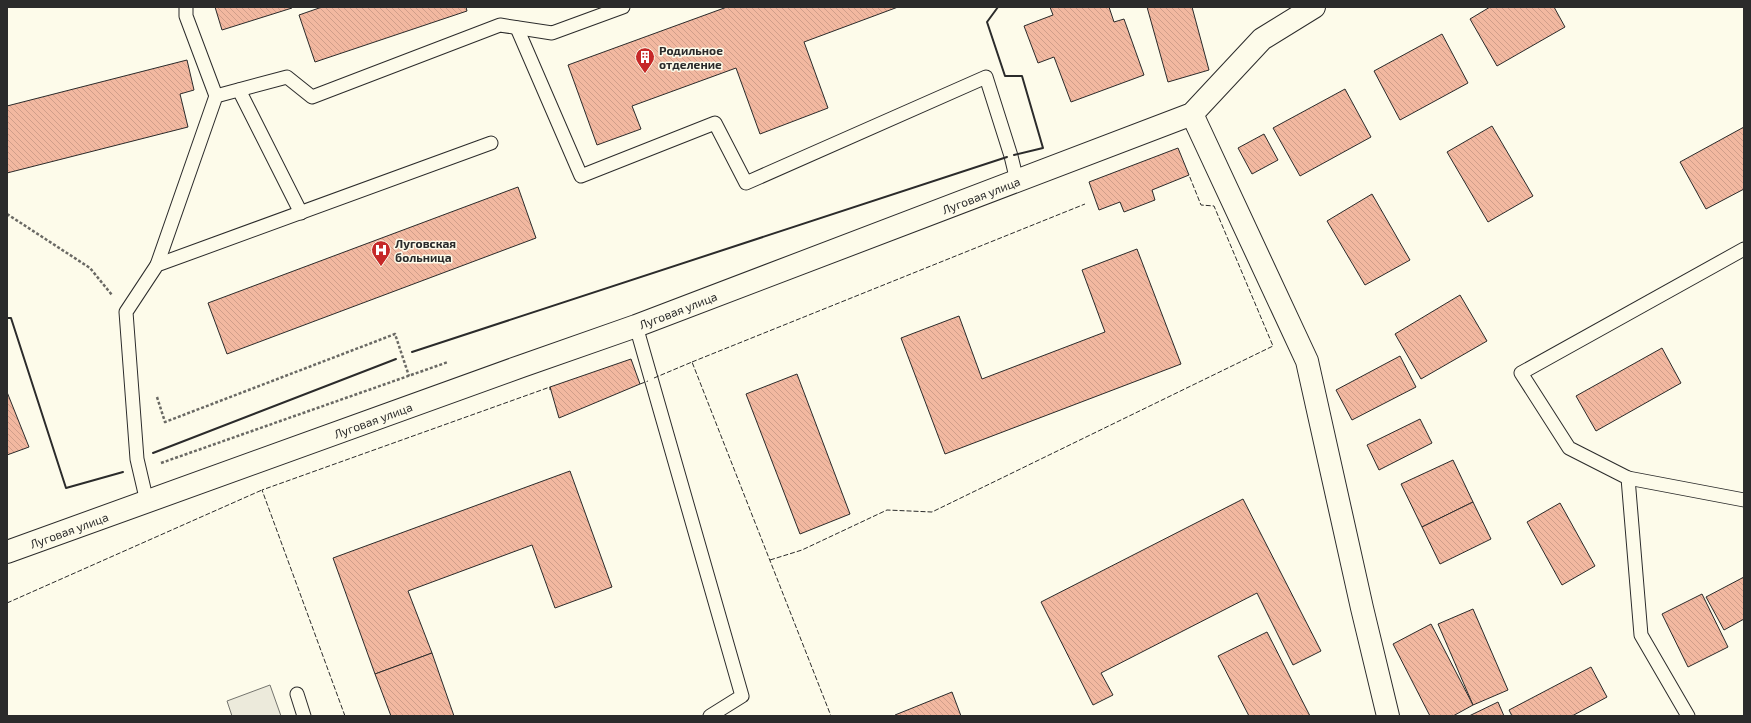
<svg xmlns="http://www.w3.org/2000/svg" width="1751" height="723" viewBox="0 0 1751 723" font-family="'Exo 2',sans-serif">
<defs>
<pattern id="building-back-hatch" width="6" height="6" patternUnits="userSpaceOnUse"><rect width="6" height="6" fill="#f2b8a0"/><path d="M-1 5l2 2M0 0l6 6M5-1l2 2" fill="none" stroke="#d09e8a"/></pattern>
</defs>
<rect width="100%" height="100%" fill="#fdfbea"/>
<path fill="#eceadb" stroke="#74746e" d="M270,685L281,716H232L227,701Z"/>
<g fill="url(#building-back-hatch)" stroke="#2b2b2b">
<path d="M215,7H292V8L222,30Z"/>
<path d="M322,7H466L467,11L315,62L299,15Z"/>
<path d="M727,7H898L804,42L828,108L760,134L736,68L632,106L641,129L597,145L568,65Z"/>
<path d="M1050,7H1109L1114,22L1124,19L1144,75L1071,102L1054,57L1038,63L1024,26L1053,15Z"/>
<path d="M1147,7H1192L1209,70L1168,82Z"/>
<path d="M1490,7H1554L1565,27L1497,66L1470,19Z"/>
<path d="M1442,34L1468,83L1400,120L1374,71Z"/>
<path d="M187,60L194,90L180,94L188,127L7,173V106Z"/>
<path d="M1345,89L1371,137L1300,176L1273,128Z"/>
<path d="M1492,126L1533,196L1488,222L1447,152Z"/>
<path d="M1744,127V189L1706,209L1680,162Z"/>
<path d="M1264,134L1278,160L1252,174L1238,148Z"/>
<path d="M1178,148L1189,175L1152,190L1155,200L1124,212L1120,202L1099,210L1089,182Z"/>
<path d="M518,187L536,238L227,354L208,303Z"/>
<path d="M1372,194L1410,260L1365,285L1327,221Z"/>
<path d="M1137,249L1181,364L945,454L901,338L959,316L982,379L1105,332L1082,270Z"/>
<path d="M1460,295L1487,341L1421,379L1395,334Z"/>
<path d="M1662,348L1681,383L1596,431L1576,396Z"/>
<path d="M1400,356L1416,387L1352,420L1336,390Z"/>
<path d="M631,359L640,384L559,418L550,387Z"/>
<path d="M797,374L850,514L800,534L746,394Z"/>
<path d="M7,392L29,447L7,455Z"/>
<path d="M1420,419L1432,443L1379,470L1367,445Z"/>
<path d="M1453,460L1473,502L1422,527L1401,484Z"/>
<path d="M570,471L612,587L555,608L532,545L408,591L432,653L375,674L333,558Z"/>
<path d="M1243,499L1321,651L1293,665L1257,593L1101,673L1113,695L1093,705L1041,602Z"/>
<path d="M1473,502L1491,539L1440,564L1422,527Z"/>
<path d="M1560,503L1595,566L1562,585L1527,522Z"/>
<path d="M1744,577V619L1724,630L1706,597Z"/>
<path d="M1702,594L1728,647L1688,667L1662,614Z"/>
<path d="M1473,609L1508,690L1473,705L1438,624Z"/>
<path d="M1431,624L1473,705L1453,716H1430L1393,644Z"/>
<path d="M1267,632L1310,716H1249L1218,656Z"/>
<path d="M432,653L454,716H391L375,674Z"/>
<path d="M1591,667L1607,697L1572,716H1512L1509,710Z"/>
<path d="M952,692L961,716H895V715Z"/>
<path d="M1498,702L1504,716H1469Z"/>
</g>
<g fill="none" stroke-linecap="round" stroke-linejoin="round">
<g stroke="#2b2b2b" stroke-width="15">
<g id="lane">
<path d="M186,7V16L216,96"/>
<path d="M517,28L581,176L715,123L746,183L986,77L1011,156L1017,181"/>
<path d="M239,90L301,213"/>
<path d="M157,265L216,96L287,77L312,97L500,25L552,33L623,7"/>
<path d="M636,326L742,696L710,716"/>
<path d="M1628,478L1744,500"/>
<path d="M147,502L137,459L126,312L157,265L491,143"/>
<path d="M297,694L304,716"/>
<path d="M1688,716L1641,635L1628,478L1569,448L1521,373L1744,249"/>
</g>
</g>
<g stroke="#2b2b2b" stroke-width="24">
<path id="street" d="M1192,114L1307,361L1362,608L1388,716"/>
</g>
<g stroke="#2b2b2b" stroke-width="24">
<path id="secondary" d="M7,552L522,366L636,326L1192,114L1262,39L1314,7"/>
</g>
<g stroke="#6a6964" stroke-width="2.5" stroke-dasharray="3 2" stroke-linecap="butt">
<path d="M7,214L90,268L112,295"/>
<path d="M157,397L165,422L395,334L409,376"/>
<path d="M161,463L448,362"/>
</g>
<use href="#lane" stroke="#fdfbea" stroke-width="13"/>
<use href="#street" stroke="#fdfbea" stroke-width="22"/>
<use href="#secondary" stroke="#fdfbea" stroke-width="22"/>
<g stroke="#2b2b2b" stroke-width="1" stroke-dasharray="5 2" stroke-linecap="butt">
<path d="M692,362L1085,204"/>
<path d="M654,378L692,362L831,716"/>
<path d="M640,384L648,381"/>
<path d="M770,560L802,550L887,510L932,512L1273,346L1214,206L1201,205L1189,175"/>
<path d="M7,603L262,490"/>
<path d="M345,716L262,490L550,387V390"/>
</g>
<g stroke="#2b2b2b" stroke-width="2">
<path d="M998,7L987,22L1005,76H1022L1043,148L1014,155"/>
<path d="M7,318H11L66,488L123,472"/>
<path d="M412,352L1007,157"/>
<path d="M153,453L396,359"/>
</g>
</g>
<defs>
<g id="building-pin" transform="scale(1)"><path d="M0 17L-7.5 6A9.5 9.5 0 1 1 7.5 6Z" fill="#c62828" stroke="#fdfbea"/><path d="M-4-6H4V6H1V3H-1V6H-4ZM-2.5-4.3h1.7v1.8h-1.7ZM.8-4.3h1.7v1.8H.8ZM-2.5-1h1.7V.8h-1.7ZM.8-1h1.7V.8H.8Z" fill="#fff"/></g>
<g id="hospital-pin" transform="scale(1)"><path d="M0 17L-7.5 6A9.5 9.5 0 1 1 7.5 6Z" fill="#c62828" stroke="#fdfbea"/><path d="M-5-5h3v3.5h4V-5h3V5h-3V1.5h-4V5h-3Z" fill="#fff"/></g>
</defs>
<g fill-rule="evenodd">
<use href="#building-pin" x="645" y="57"/>
<use href="#hospital-pin" x="381" y="250"/>
</g>
<g text-anchor="middle" dominant-baseline="central" stroke-width="3" stroke-linejoin="round" paint-order="stroke">
<g font-size="12" font-weight="bold" fill="#2b2b2b" stroke="#fdfbea" text-anchor="start">
<text x="659" y="50">Родильное<tspan x="659" dy="14">отделение</tspan></text>
<text x="395" y="243">Луговская<tspan x="395" dy="14">больница</tspan></text>
</g>
<g font-size="12" fill="#2b2b2b" stroke="#fdfbea">
<text transform="translate(981 195) rotate(-21)">Луговая улица</text>
<text transform="translate(678 310) rotate(-21)">Луговая улица</text>
<text transform="translate(373 420) rotate(-20)">Луговая улица</text>
<text transform="translate(69 530) rotate(-20)">Луговая улица</text>
</g>
</g>
<rect width="1751" height="723" fill="none" stroke="#2b2b2b" stroke-width="16"/>
</svg>
